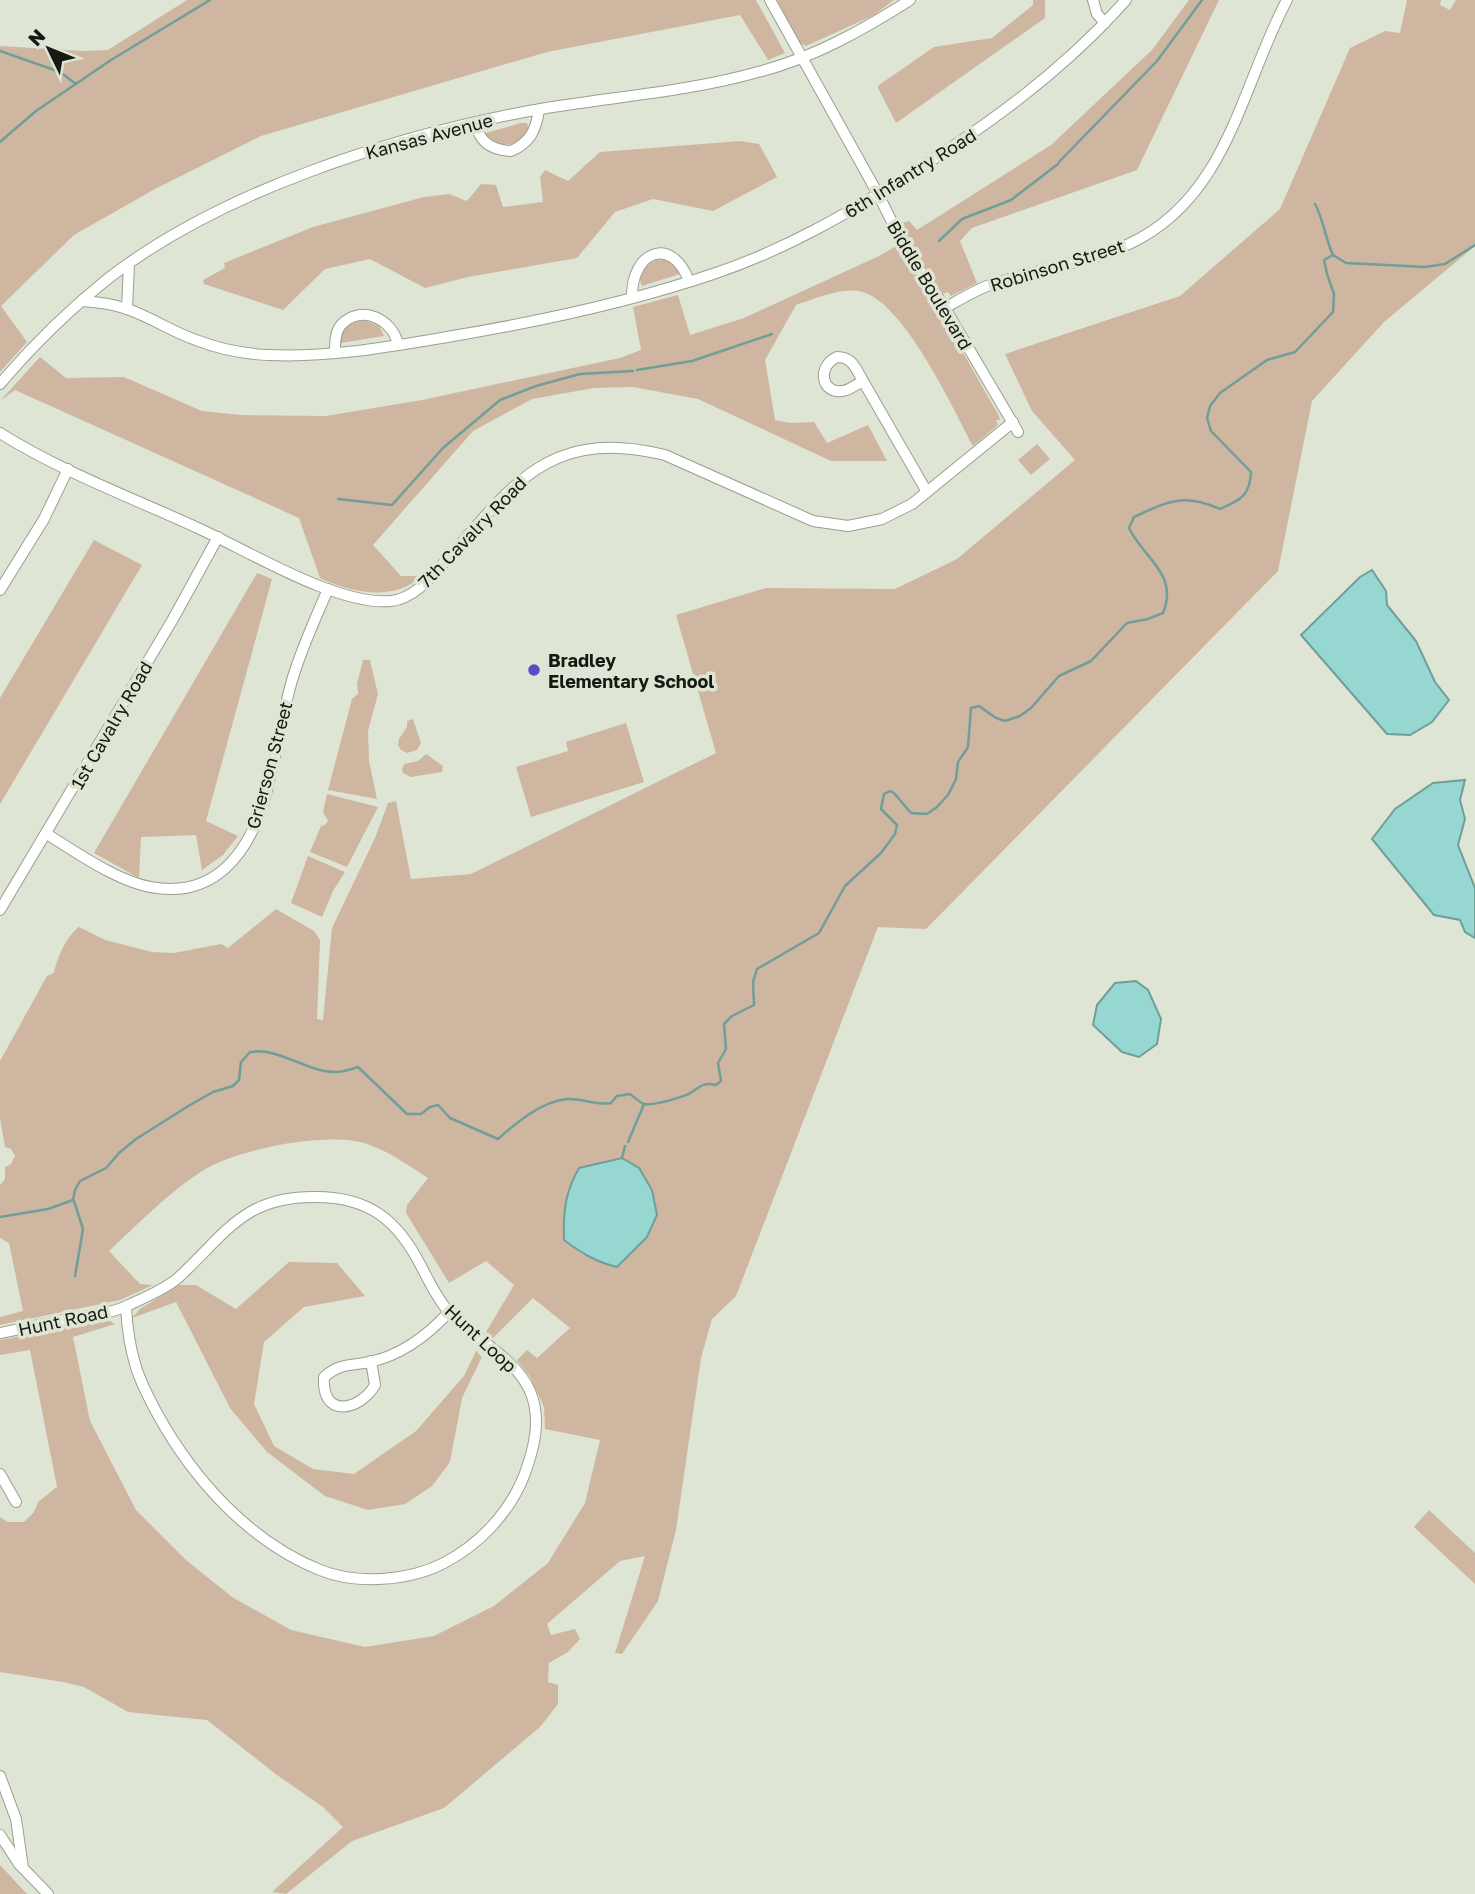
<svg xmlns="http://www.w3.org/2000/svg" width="1475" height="1894" viewBox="0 0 1475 1894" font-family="'Golos Text',sans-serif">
<rect width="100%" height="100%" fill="#dee5d4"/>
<g fill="#cfb6a0" fill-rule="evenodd">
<path d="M187,0H756L785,53L768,60L740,15L547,52L261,136L155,189L74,235L1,306L27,342L0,372V46L84,51L108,50Z"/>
<path d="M777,0H894L874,15L806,46L800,43Z"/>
<path d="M1033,0H1045V18L896,123L878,88L879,85L934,47L992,38L1033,5Z"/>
<path d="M1189,0H1219L1137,170L972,228L960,241L977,283L951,296L948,292L943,294L909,245L899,224L909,221L917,230L1051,145L1152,50Z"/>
<path d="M1407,0H1441L1440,5L1450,10L1456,0H1475V246L1384,322L1312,401L1278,571L926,929L878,927L736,1296L712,1319L701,1358L676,1530L658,1601L622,1654L615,1653L645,1556L620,1561L547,1624L551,1635L575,1629L580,1639L568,1652L549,1663L548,1682L558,1685V1704L540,1727L444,1808L352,1841L286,1894L272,1892L343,1827L323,1807L277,1775L207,1720L128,1712L84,1687L63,1682L0,1672V1517L8,1522H24L34,1512L38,1502L57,1487L30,1350L0,1355V1340L98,1321H110L115,1324L73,1337L90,1421L136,1510L186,1560L232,1597L291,1630L365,1647L434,1636L494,1606L548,1563L585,1503L600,1440L545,1429L544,1407L530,1377L517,1360L527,1350L537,1358L570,1328L533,1298L492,1339L486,1332L514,1285L486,1261L449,1283L406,1213L407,1205L428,1178C408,1165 390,1152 367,1144C329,1131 236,1149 202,1171C168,1193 138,1224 109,1251L140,1284L153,1285L120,1300L0,1325V1317L23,1311L9,1243L0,1238V1185L5,1179V1167L11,1164L15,1156L11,1149L5,1147L0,1118V1061L47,976L54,973C57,958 66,937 79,927L105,940L152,952L174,953L221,944L228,948L276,909L314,931L320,940L317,1019L323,1020L332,928L375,838L388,803L396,801L411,879L471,874L716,753L676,615L766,588L895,589L957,559L1075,460L1032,411L1005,354L1180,296L1280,209L1350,48L1385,31L1400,33ZM622,1158L602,1263L582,1254L564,1240L603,1163Z"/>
<path d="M521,123H527L529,131C519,144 510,146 494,144L486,137V133Z"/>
<path d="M740,141L759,144L777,177L713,211L653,199L615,212L577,258L468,277L425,288L370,259L325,269L283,310L204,284L203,280L225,268L224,263L313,227L424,197L449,194L467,201L481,184L496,185L503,207L543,202L540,177L545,170L568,181L600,152Z"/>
<path d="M896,246L932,298L999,416L1000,420H996L998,425L973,446C953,409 903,299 859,291C838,288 815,299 796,305L765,360L775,420L790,423L814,422L827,443L868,425L887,461H831L698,399L633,387L594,388L532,399L473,431L373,545L401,576H422C393,602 352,593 320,578L299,518L15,390L0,401L40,357L66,378L124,377L202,411L240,415L326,416L422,400L620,358L641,350L633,307L678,295L690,335L744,318L879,256Z"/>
<path d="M656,260H670L683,273L642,286C636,274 645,266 656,260Z"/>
<path d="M363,320L379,326L384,336L341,343C341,329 350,322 363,320Z"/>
<path d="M1037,444L1050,459L1031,475L1018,460Z"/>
<path d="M94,540L142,565L0,804V698Z"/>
<path d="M257,573L272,579L206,821L238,836L223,855L202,870L196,835L141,837L139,878L94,853Z"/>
<path d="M363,660H370L378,694L368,731L369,761L377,799L328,790L352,699L358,694L357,684Z"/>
<path d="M413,719L421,743L417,750L407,753L401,750L398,745L399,739L407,727V721Z"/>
<path d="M626,723L644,782L531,817L516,767L568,751L566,742Z"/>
<path d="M426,754L443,766L442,772L411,777L403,773L402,769L404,764L418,761Z"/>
<path d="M327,794L378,807L347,867L310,852L321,826L325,825L328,821L323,812Z"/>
<path d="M308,856L345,872L333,891L322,917L291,903Z"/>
<path d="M289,1262L337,1263L365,1296L304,1307L264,1342L254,1404L274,1446L313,1469L354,1474L416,1431L464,1376L476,1351L482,1357L462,1398L450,1462L432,1486L405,1504L368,1510L325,1496L267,1452L230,1408L176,1302L132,1318L140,1309L179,1285H196L236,1309Z"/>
<path d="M1429,1510L1475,1553V1584L1414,1527Z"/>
<path d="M0,1865L27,1894H0Z"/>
</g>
<g fill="#96d7d2" stroke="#709e98" stroke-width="2">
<path d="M1372,570L1386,591L1387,605L1416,641L1435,682L1449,700L1432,722L1410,735L1387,734L1301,635L1360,577Z"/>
<path d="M1465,780L1460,800L1465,819L1458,845L1475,888V938L1465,932L1460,920L1434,915L1372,839L1395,809L1433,783Z"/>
<path d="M1136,981L1148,990L1161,1019L1157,1044L1139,1057L1122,1052L1093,1025L1097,1005L1115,983Z"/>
<path d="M622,1158L639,1168L652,1190L657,1215L647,1237L617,1267C596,1262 581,1253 564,1240C563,1213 565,1192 579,1168Z"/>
</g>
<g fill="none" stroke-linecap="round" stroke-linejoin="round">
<g stroke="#709e98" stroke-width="2.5">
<path d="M0,51L60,72L76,84"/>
<path d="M0,142L36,111L111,60L210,0"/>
<path d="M1059,162L1157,61L1202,0"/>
<path d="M1315,204C1324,221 1325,238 1333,255"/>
<path d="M939,241L962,219L1011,200L1058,164"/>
<path d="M637,370L692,361L772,334"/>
<path d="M338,499L392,505L443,448L500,400L536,386L580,374L633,371"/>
<path d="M628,1142L644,1104"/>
<path d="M622,1158L625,1146"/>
<path d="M74,1201L83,1229L75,1276"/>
<path d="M0,1217L48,1209L73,1200L75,1190L80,1181L106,1168L119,1153L136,1139L190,1105L213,1092L233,1086L239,1080L241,1062L250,1052C279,1047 306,1072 336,1072C343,1072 351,1069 358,1067L407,1114H421L430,1107L438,1105L450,1118L498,1139C516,1123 542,1101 567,1099C582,1098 596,1106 611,1103L617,1096L630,1094C634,1097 639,1102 644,1104C652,1106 685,1097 692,1092C701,1086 704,1082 716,1085L721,1081L718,1063L726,1049L724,1024L732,1016L754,1005L753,982L757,969L819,933L845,886L881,853L895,834L897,825L881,809L884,794L890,791L894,793L911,813L927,814L937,807L948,795L956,779L958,762L968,747L971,708L979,706L996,718L1005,721L1020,716L1031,708L1059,676L1091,661L1127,623L1148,619L1163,613C1179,574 1144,559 1129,528L1134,517C1169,501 1183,493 1220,509C1240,500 1250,496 1251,472L1211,431L1207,418L1210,406L1220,393L1267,360L1295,352L1333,312L1334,294L1327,274L1324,260L1333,255L1346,263L1425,267L1445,264L1475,245"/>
</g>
<g stroke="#98a090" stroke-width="12">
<g id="street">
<path d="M770,0L878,194L905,248L945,308L1018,432"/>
<path d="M1093,0L1097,14L1105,23"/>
<path d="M476,123C479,143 492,150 511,151C530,143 536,130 539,110"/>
<path d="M632,298C631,252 671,234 689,281"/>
<path d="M82,301C97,302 113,304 127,309C151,317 172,332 196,340C219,349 244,354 269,355C330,358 393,346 453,336C542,321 631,302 716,273C784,250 847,214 907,176C987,126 1063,71 1126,0"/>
<path d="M945,308C959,300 972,292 987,286C1033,270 1085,264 1129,244C1228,198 1241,86 1287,0"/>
<path d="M127,309L129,264"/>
<path d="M335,352C335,343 335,332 341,325C361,303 394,320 398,345"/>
<path d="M837,357C853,357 856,369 863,381C857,384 848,391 842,391C822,394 816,367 837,357Z"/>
<path d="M863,381L927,492"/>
<path d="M0,384C33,345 70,309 110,277C222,191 391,137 529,111C605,97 684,93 758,72C813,58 863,30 910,0"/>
<path d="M0,433C62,472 133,498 200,529C250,552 338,606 391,601C412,599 429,580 442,565C512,487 547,426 665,455L813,521L848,526L882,519L912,504L1013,422"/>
<path d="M0,590L44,519L68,469"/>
<path d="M47,834C77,853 121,884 157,888C215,896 247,854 263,804C275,765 280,723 291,684C300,651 315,620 328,589"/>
<path d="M0,910L173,619L218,537"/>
<path d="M0,1333C20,1329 39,1325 59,1321C82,1316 110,1315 131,1304C146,1297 165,1289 178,1278C226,1234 243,1196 316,1197C370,1197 398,1221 421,1266C429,1281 437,1299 449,1312C474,1339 514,1356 530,1391C542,1419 534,1449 524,1476C509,1513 480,1544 444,1563C409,1581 357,1585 320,1570C250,1542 194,1480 158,1415C150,1400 141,1384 136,1367C130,1348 127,1327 126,1307"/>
<path d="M371,1361L375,1385C359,1412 321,1418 324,1377C340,1363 350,1366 370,1362C401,1355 428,1335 449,1312"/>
<path d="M0,1474L16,1502"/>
<path d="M0,1776L16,1819L23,1868"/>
<path d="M0,1835L19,1864L48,1894"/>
</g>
</g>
<use href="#street" stroke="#fff" stroke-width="10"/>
</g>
<circle fill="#604ac3" stroke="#dee5d4" stroke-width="2.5" cx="534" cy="670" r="7"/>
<g text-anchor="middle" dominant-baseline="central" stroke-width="7" stroke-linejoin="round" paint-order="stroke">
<g font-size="18" fill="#161812" stroke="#dee5d4">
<text transform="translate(429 136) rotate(-15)">Kansas Avenue</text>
<text transform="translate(910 173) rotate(-32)">6th Infantry Road</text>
<text transform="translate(1057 265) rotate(-17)">Robinson Street</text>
<text transform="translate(930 285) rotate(59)">Biddle Boulevard</text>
<text transform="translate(472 532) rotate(-46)">7th Cavalry Road</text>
<text transform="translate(111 725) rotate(-60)">1st Cavalry Road</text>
<text transform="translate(269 765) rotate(-75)">Grierson Street</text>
<text transform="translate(63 1320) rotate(-12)">Hunt Road</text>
<text transform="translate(481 1338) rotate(43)">Hunt Loop</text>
</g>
<g font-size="18" font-weight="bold" fill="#161812" stroke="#dee5d4" text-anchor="start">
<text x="548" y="660">Bradley<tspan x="548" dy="21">Elementary School</tspan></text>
</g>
</g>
<g transform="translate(49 49) rotate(313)" stroke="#dee5d4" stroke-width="5" paint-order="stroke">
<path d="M0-5L12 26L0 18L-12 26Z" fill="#161812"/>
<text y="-10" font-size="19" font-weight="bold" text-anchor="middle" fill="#161812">N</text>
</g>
</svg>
